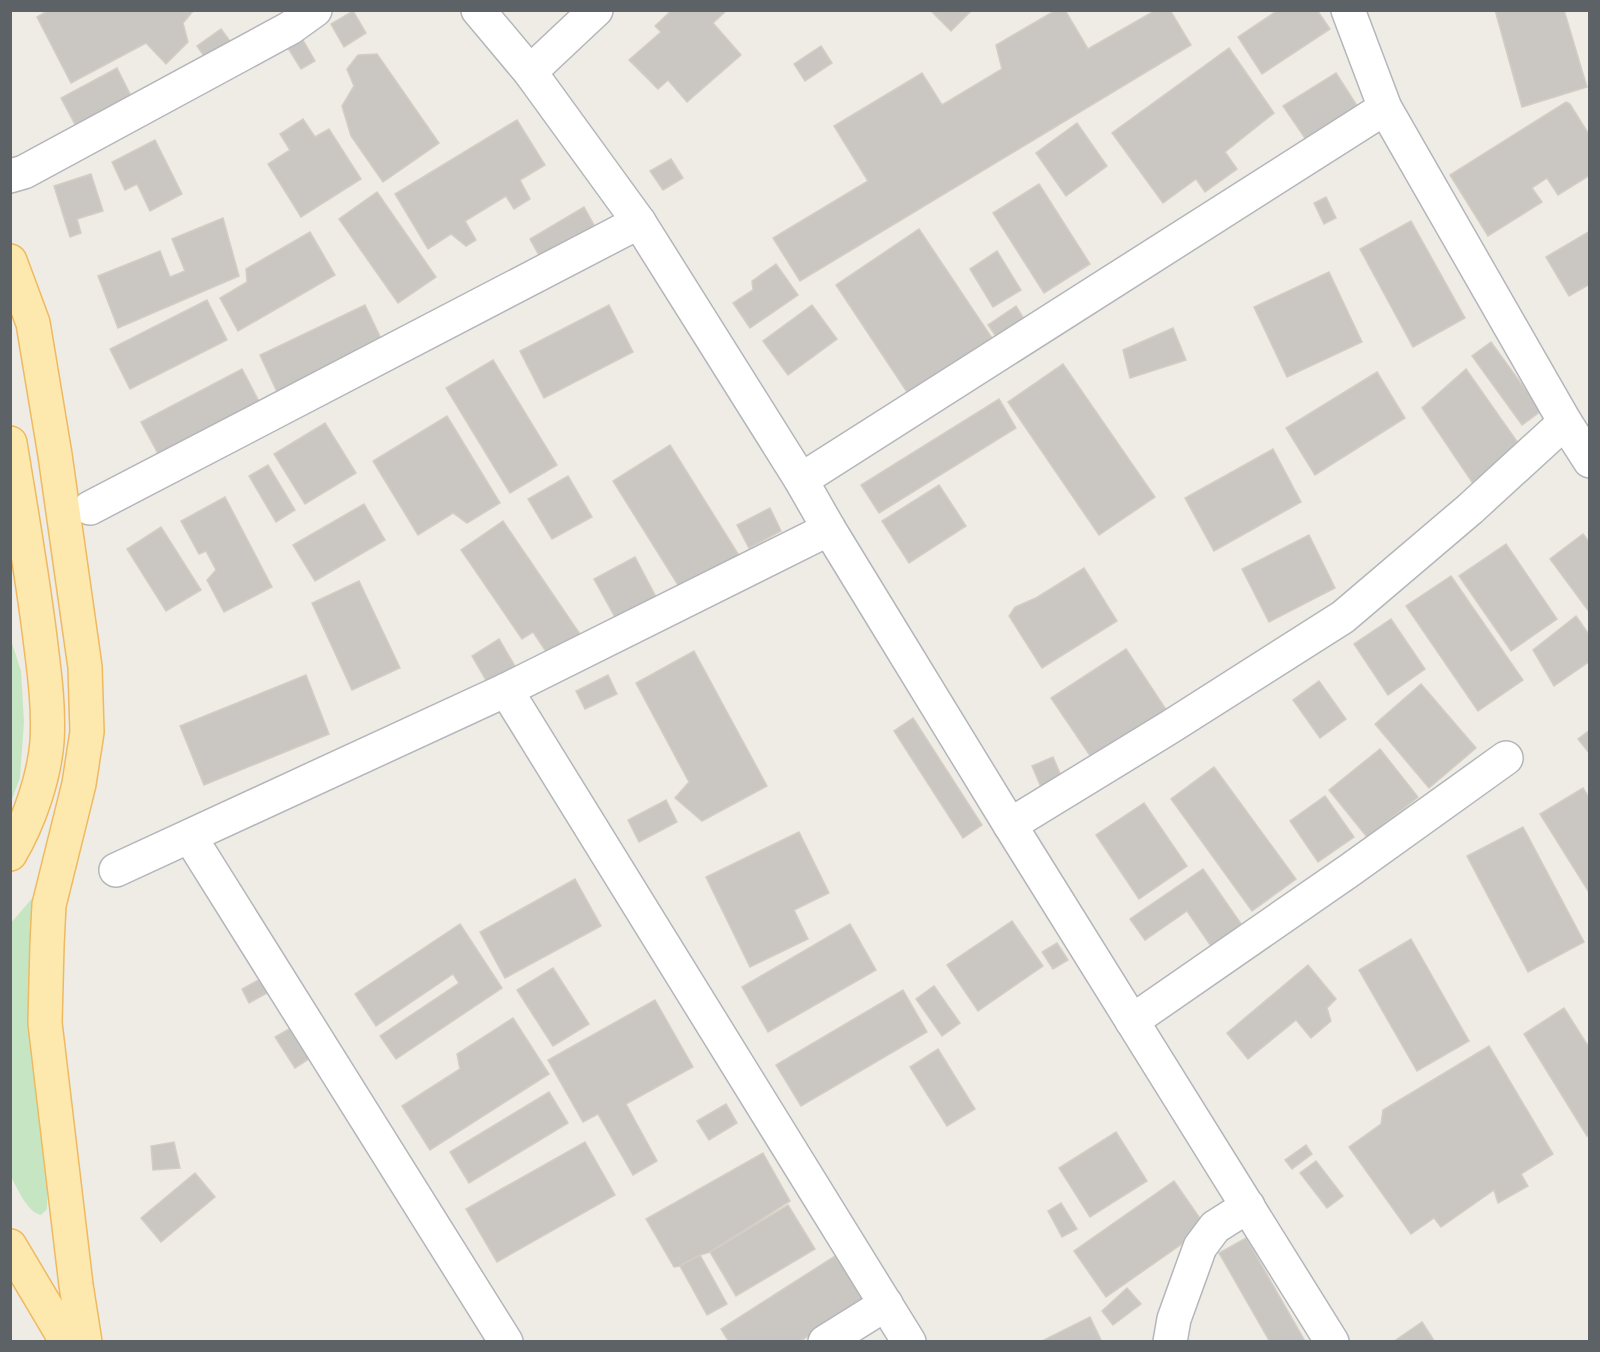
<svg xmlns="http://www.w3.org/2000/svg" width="1600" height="1352" viewBox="0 0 1600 1352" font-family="Cabin,sans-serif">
<rect width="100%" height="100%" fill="#efece6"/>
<g fill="#c6e6c3">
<path d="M11,640L21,671L24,722L20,778L11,802Z"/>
<path d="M35,895L48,1171L47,1209L41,1215C27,1212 18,1189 11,1177V923Z"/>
</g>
<g fill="#cac7c3" stroke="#d4cdc4" stroke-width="1.5">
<path d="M49,10H194L183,23L188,42L166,64L146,43L71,83L37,17Z"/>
<path d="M672,10H727L713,23L741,55L687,102L668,80L658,89L629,60L661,32L655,26Z"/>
<path d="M930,10H972L951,31Z"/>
<path d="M1056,10H1065L1088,49L1156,10H1170L1191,45L800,281L773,238L868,181L834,126L922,73L942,105L1002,69L996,45Z"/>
<path d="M1278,10H1317L1330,29L1262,74L1238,37Z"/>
<path d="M1495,10H1564L1587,87L1522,107Z"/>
<path d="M353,11L366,33L344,47L331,24Z"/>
<path d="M221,29L230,41L206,59L197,46Z"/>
<path d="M303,40L315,61L301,69L288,48Z"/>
<path d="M821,46L832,63L805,81L794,64Z"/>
<path d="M1229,48L1274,113L1225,152L1237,169L1205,192L1196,179L1163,203L1112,133Z"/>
<path d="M377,54L439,143L383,182L351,136L342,106L354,86L347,69L358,55Z"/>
<path d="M117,68L132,98L77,128L61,98Z"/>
<path d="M1336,73L1363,115L1311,147L1283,106Z"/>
<path d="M1566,102L1570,104L1590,136V175L1558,195L1547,178L1532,188L1542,202L1488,236L1450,175Z"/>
<path d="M303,119L315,137L329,129L361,179L301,217L268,164L290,150L280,134Z"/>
<path d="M517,120L545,165L520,180L530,199L514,209L506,196L465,221L476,240L466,246L451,234L428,249L395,194Z"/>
<path d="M1077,123L1107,166L1066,196L1036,153Z"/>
<path d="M155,140L182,194L150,211L137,184L125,190L112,162Z"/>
<path d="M671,159L683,178L663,190L650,171Z"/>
<path d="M91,174L103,211L77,219L81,233L70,237L54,186Z"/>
<path d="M1039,184L1090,264L1044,293L993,213Z"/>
<path d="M377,192L436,277L398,303L339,219Z"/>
<path d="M1326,197L1336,218L1324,224L1314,203Z"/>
<path d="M584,207L599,234L545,266L530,239Z"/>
<path d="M223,218L239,276L118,328L98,276L160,251L170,277L185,271L172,239Z"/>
<path d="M1411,221L1465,318L1413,347L1360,249Z"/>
<path d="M919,229L992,338L909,395L836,285Z"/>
<path d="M1590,231V284L1569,296L1546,257Z"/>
<path d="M310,232L335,275L238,331L220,298L247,282L246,269Z"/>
<path d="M997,251L1021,290L993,307L970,269Z"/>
<path d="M776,264L798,295L750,328L733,303L753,290L752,281Z"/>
<path d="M1329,272L1362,342L1287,377L1254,307Z"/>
<path d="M207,300L227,340L130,389L110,349Z"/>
<path d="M365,305L384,345L279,396L260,355Z"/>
<path d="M609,305L633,352L544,398L520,351Z"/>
<path d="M812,305L837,339L788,375L763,341Z"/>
<path d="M1016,306L1029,327L1002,345L988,325Z"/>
<path d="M1173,328L1186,360L1130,378L1123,350Z"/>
<path d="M1491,342L1541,411L1522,425L1472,356Z"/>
<path d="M493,360L557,465L510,493L446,388Z"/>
<path d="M1063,364L1155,497L1099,535L1008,402Z"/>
<path d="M242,369L264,411L163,463L141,422Z"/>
<path d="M1466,369L1523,450L1476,488L1422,408Z"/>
<path d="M1377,372L1405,418L1315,475L1286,428Z"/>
<path d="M999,399L1016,428L879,513L861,485Z"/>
<path d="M447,416L500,503L467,523L453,513L418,535L373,461Z"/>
<path d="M325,423L356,473L305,504L274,454Z"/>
<path d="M670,445L740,557L683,593L613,481Z"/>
<path d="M1273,449L1301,502L1214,551L1185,498Z"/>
<path d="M268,465L295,510L276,522L249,476Z"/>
<path d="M568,476L592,517L552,539L528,499Z"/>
<path d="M939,485L966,526L909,563L882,521Z"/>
<path d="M225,497L272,587L224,612L207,580L216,570L206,551L199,554L181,521Z"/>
<path d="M364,504L385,540L315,581L293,545Z"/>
<path d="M770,508L781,531L749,548L737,525Z"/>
<path d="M503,521L582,637L551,659L533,632L522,639L461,550Z"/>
<path d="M161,527L201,590L166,611L127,549Z"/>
<path d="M1583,534L1590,543V613L1550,559Z"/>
<path d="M1309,535L1335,588L1269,622L1242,569Z"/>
<path d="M1506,544L1557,619L1511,651L1459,576Z"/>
<path d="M635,557L656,597L616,619L594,579Z"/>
<path d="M1084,568L1117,621L1042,668L1009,616L1015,607L1036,598Z"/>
<path d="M1451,576L1523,680L1478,711L1406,606Z"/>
<path d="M359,581L400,668L352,690L312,603Z"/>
<path d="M1576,616L1590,636V661L1554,686L1533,650Z"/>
<path d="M1391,619L1425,669L1388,695L1354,644Z"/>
<path d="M499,639L519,673L491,689L472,656Z"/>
<path d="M1126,649L1167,711L1093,760L1051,698Z"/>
<path d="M694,651L767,786L702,821L675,798L689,782L636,683Z"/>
<path d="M306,675L329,734L204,785L180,726Z"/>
<path d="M608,675L617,694L585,709L576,691Z"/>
<path d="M1319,681L1346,719L1320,738L1293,700Z"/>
<path d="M1421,684L1476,748L1429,788L1375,724Z"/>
<path d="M913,718L982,825L963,838L894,731Z"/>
<path d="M1590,730V754L1578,739Z"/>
<path d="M1380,749L1418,797L1367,837L1329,790Z"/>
<path d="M1053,757L1062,778L1041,787L1032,766Z"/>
<path d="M1214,767L1296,879L1252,911L1171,799Z"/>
<path d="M1583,788L1590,799V894L1540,814Z"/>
<path d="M1325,796L1354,837L1318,862L1290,821Z"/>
<path d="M666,800L677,822L639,842L628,820Z"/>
<path d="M1144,803L1187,866L1139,899L1096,835Z"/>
<path d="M1523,827L1584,942L1528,972L1467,856Z"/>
<path d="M799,832L829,893L794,910L808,939L750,967L706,877Z"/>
<path d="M1203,869L1246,931L1215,952L1187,911L1145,940L1130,919Z"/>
<path d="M575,879L601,926L505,978L480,932Z"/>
<path d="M1012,921L1043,966L978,1011L947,965Z"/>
<path d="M460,924L502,988L396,1059L380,1036L459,983L453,974L376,1026L355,994Z"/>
<path d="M850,924L876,970L768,1032L742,987Z"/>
<path d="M1411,939L1469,1041L1417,1071L1359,970Z"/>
<path d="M1057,943L1068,960L1053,969L1042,952Z"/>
<path d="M1308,965L1336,999L1327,1008L1331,1021L1311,1038L1296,1020L1248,1059L1227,1033Z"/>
<path d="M553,968L589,1024L553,1046L517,990Z"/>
<path d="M262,978L269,992L249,1003L242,989Z"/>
<path d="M934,986L960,1023L942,1036L916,999Z"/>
<path d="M903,990L927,1032L801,1106L776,1065Z"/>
<path d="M655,1000L693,1067L626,1104L657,1161L633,1175L598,1114L583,1122L548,1060Z"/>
<path d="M1564,1008L1590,1049V1135L1587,1136L1524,1034Z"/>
<path d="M513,1018L549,1074L430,1150L402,1106L460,1069L457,1054Z"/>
<path d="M296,1025L315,1055L295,1068L275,1037Z"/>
<path d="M1489,1046L1553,1154L1521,1174L1528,1186L1498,1203L1494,1190L1441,1227L1434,1218L1411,1234L1349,1147L1381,1124L1383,1110Z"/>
<path d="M938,1049L975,1109L947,1126L910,1067Z"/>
<path d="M549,1092L568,1123L469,1183L450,1152Z"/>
<path d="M726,1104L737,1123L709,1140L697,1121Z"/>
<path d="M1116,1132L1147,1181L1090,1217L1059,1168Z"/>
<path d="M174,1142L180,1168L153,1170L151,1146Z"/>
<path d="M585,1142L615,1195L497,1262L466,1209Z"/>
<path d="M1306,1145L1312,1154L1292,1169L1285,1160Z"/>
<path d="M763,1153L790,1201L710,1252L700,1255L680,1266L674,1267L646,1219Z"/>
<path d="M1316,1161L1343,1196L1327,1208L1300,1173Z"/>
<path d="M195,1173L215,1197L161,1242L141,1218Z"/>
<path d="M1174,1181L1206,1227L1106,1297L1074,1251Z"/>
<path d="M1061,1203L1077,1229L1062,1237L1048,1211Z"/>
<path d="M788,1205L815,1249L736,1296L710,1252Z"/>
<path d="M1246,1238L1305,1341L1270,1342L1219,1253Z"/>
<path d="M700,1255L727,1304L707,1315L680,1266Z"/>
<path d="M835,1256L864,1300L799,1342H729L721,1329Z"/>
<path d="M1127,1288L1141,1304L1113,1325L1102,1311Z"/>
<path d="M1090,1317L1102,1342H1040Z"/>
<path d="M1422,1322L1435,1342H1393Z"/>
</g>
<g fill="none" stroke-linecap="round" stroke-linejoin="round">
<g stroke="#b3b6ba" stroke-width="36">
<g id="minor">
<path d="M478,10L530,72L639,222L801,480L829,529L1010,825L1332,1342"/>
<path d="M1348,10L1385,108L1565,422L1590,461"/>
<path d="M530,72L596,10"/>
<path d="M10,176L24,172L290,28L315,10"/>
<path d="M801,480L1385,108"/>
<path d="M90,508L639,222"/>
<path d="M506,690L909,1342"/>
<path d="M1010,825L1170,727L1343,617L1470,509L1565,422"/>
<path d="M190,837L506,1342"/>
<path d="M116,870L506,690L829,529"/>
<path d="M1132,1021L1350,870L1506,758"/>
<path d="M825,1342L886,1304"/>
<path d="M1170,1342L1174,1319L1200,1247L1215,1227L1248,1206"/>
</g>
</g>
<g stroke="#eeb960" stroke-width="36">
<g id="major">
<path d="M10,261L33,323L55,455L85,667L87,732L79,784L49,905L47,945L45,1023L76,1285L85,1342"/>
<path d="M10,443C21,511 33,578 41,646C45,677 49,710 47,742C44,778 29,822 10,854"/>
<path d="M10,1246L67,1342"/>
</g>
</g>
<use href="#minor" stroke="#fff" stroke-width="33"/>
<use href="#major" stroke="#fde9ad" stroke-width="33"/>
</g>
<rect width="1600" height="1352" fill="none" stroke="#5d6266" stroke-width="24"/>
</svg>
